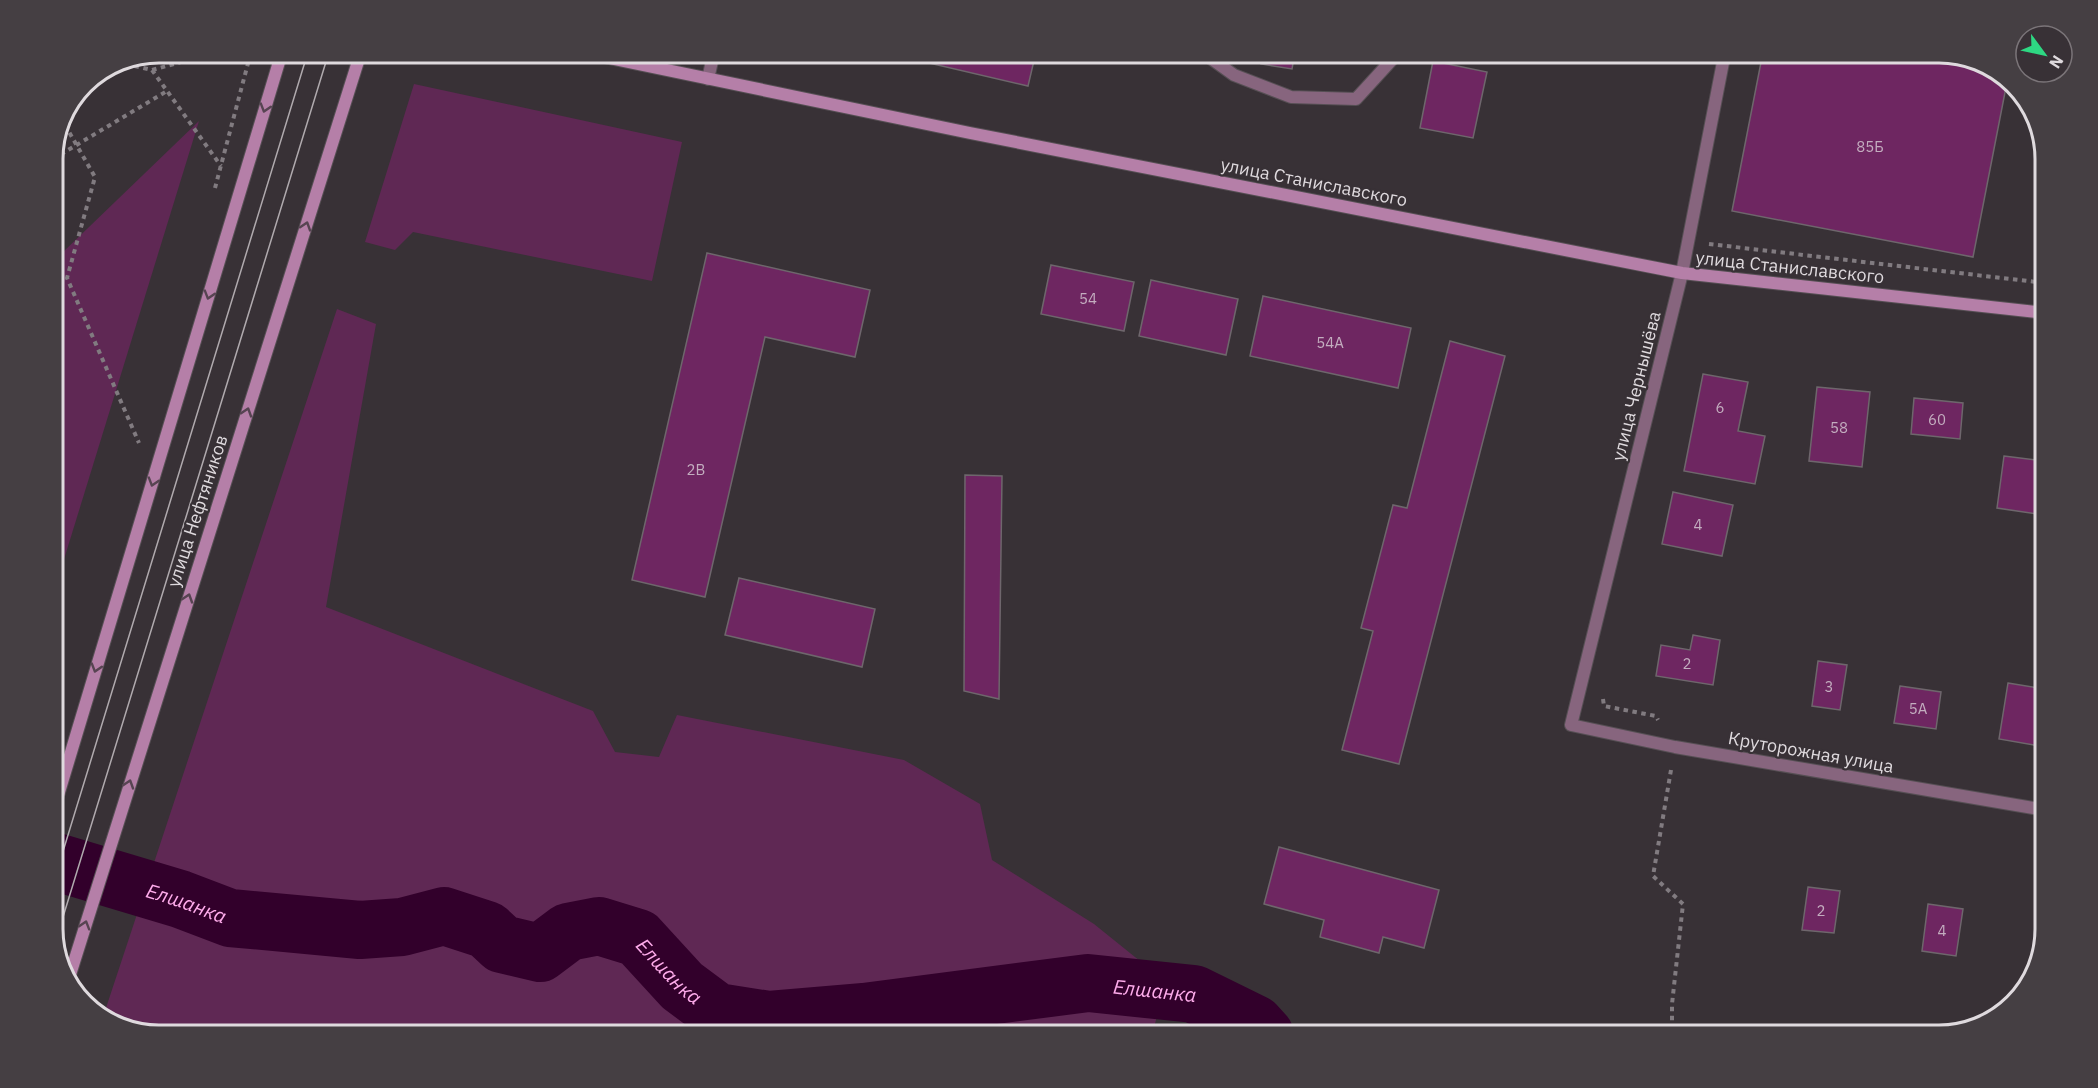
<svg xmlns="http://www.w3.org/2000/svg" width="2098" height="1088" viewBox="0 0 2098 1088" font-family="'IBM Plex Sans',sans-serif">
<rect width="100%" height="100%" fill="#383136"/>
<g fill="#5f2854">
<path d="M414,84L682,142L652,281L413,232L395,250L365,242Z"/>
<path d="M199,121L53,595V281L61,254Z"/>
<path d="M337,309L376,324L326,607L593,711L615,752L659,757L677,715L904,760L980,804L992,860L1094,924L1166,982L1152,1035H156L112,1025L103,1017Z"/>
</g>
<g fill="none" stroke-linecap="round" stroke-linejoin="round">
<path stroke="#32002b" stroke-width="58" id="s1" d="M53,861L180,899L230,918L360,930L402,927L444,916L487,930L502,944L540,953L568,932L599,926L638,938L682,986L717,1012L769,1020L864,1012L1088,983L1194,994L1255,1024L1265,1035"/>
</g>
<g fill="#6e2661" stroke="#6e666c" stroke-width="1.5">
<path d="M882,52H1036L1028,86Z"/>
<path d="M1263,52H1295L1292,69L1261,64Z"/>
<path d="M1763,52H1939L1986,63L2007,82L1973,257L1732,211Z"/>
<path d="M1433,61L1487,72L1473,138L1420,128Z"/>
<path d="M707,253L870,290L855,357L765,337L705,597L632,580Z"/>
<path d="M1051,265L1134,282L1124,331L1041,314Z"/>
<path d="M1151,280L1238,299L1226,355L1139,336Z"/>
<path d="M1263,296L1411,328L1398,388L1250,356Z"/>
<path d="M1450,341L1505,356L1399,764L1342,750L1373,631L1361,628L1393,505L1407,508Z"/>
<path d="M1703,374L1748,382L1738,431L1765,436L1755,484L1684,471Z"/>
<path d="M1817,387L1870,392L1862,467L1809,461Z"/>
<path d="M1914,398L1963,403L1960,439L1911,434Z"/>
<path d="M2004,456L2045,461L2044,515L1997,508Z"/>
<path d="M965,475L1002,476L999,699L964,691Z"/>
<path d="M1673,492L1733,505L1722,556L1662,544Z"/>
<path d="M739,578L875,609L862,667L725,635Z"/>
<path d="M1693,635L1720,640L1713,685L1656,676L1661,645L1690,650Z"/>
<path d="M1818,661L1847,665L1840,710L1812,706Z"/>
<path d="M2008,683L2045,689V747L1999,739Z"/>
<path d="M1900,686L1941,692L1936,729L1894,723Z"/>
<path d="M1279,847L1439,890L1424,948L1383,937L1379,953L1320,937L1324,920L1264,904Z"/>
<path d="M1808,887L1840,891L1834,933L1802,930Z"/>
<path d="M1928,904L1963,909L1956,956L1922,951Z"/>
</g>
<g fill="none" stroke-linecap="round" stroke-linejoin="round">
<g stroke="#564f54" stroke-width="14">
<g id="service">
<path d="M1202,52L1234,75L1291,97L1356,99L1399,52"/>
<path d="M708,79L714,52"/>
</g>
</g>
<g stroke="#564f54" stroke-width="14">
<path id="minor" d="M1725,52L1682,273L1571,725L1675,747L2045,810"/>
</g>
<g stroke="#564f54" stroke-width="14">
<g id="secondary">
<path d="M580,52L970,133L1682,273L2045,313"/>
<path d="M53,812L282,52"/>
<path d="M68,981L361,52"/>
</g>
</g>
<g stroke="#817b80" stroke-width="4" stroke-dasharray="4.5 4.5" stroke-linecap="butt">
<path d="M117,62L152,70L218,52"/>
<path d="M152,70L221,166"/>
<path d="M65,125L95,177L67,278L139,443"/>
<path d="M53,159L167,91"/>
<path d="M215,188L251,52"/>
<path d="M1709,244L2045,283"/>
<path d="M1603,699L1604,706L1656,716L1658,720"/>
<path d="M1671,770L1653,876L1683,904L1672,1004V1035"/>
</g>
<use href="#service" stroke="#87657e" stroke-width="12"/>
<use href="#minor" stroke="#87657e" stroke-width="12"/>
<use href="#secondary" stroke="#b57fa8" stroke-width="12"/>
<g stroke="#b0aaae" stroke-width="1.5">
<path d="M53,884L308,52"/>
<path d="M55,943L329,52"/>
</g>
</g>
<defs><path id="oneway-chevron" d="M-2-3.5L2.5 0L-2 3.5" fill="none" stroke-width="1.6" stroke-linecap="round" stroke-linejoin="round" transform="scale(1.5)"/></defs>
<g stroke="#574452">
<use href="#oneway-chevron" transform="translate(265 108) rotate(107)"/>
<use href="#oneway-chevron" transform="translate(306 226) rotate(-72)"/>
<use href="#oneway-chevron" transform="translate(209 295) rotate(107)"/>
<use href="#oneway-chevron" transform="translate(247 412) rotate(-72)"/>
<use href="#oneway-chevron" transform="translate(153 482) rotate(107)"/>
<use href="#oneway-chevron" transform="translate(188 598) rotate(-72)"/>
<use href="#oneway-chevron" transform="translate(96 668) rotate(107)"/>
<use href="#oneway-chevron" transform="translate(129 784) rotate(-72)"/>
<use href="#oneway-chevron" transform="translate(85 925) rotate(-73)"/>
</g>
<g text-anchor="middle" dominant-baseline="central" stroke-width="4.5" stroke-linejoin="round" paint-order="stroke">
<g font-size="15" fill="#c3adbf">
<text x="1870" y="146">85Б</text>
<text x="1088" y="298">54</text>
<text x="1330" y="342">54А</text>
<text x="1720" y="407">6</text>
<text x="1937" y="419">60</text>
<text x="1839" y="427">58</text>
<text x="696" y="469">2В</text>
<text x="1698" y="524">4</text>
<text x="1687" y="663">2</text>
<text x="1829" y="686">3</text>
<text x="1918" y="708">5А</text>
<text x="1821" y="910">2</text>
<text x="1942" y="930">4</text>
</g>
<g font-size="18" fill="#dfdade" stroke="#383136">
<text transform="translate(1314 182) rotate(11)">улица Станиславского</text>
<text transform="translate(1790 267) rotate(6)">улица Станиславского</text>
<text transform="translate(1636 386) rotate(-76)">улица Чернышёва</text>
<text transform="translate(197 511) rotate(-72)">улица Нефтяников</text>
<text transform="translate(1811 752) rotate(10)">Круторожная улица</text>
</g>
<g font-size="20" font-style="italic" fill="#feabeb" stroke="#383136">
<text stroke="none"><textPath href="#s1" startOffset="140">Елшанка</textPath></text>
<text stroke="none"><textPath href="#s1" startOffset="660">Елшанка</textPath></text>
<text stroke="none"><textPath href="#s1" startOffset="1164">Елшанка</textPath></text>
</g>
</g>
<path d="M0 0H2098V1088H0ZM159 63H1939A96 96 0 0 1 2035 159V929A96 96 0 0 1 1939 1025H159A96 96 0 0 1 63 929V159A96 96 0 0 1 159 63Z" fill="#453f43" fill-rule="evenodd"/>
<path fill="none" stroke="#dfdade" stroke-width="3" d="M159 63H1939A96 96 0 0 1 2035 159V929A96 96 0 0 1 1939 1025H159A96 96 0 0 1 63 929V159A96 96 0 0 1 159 63Z"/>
<g transform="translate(2044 54) rotate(123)"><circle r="28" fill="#383136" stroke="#7b7579" stroke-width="1.5"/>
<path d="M0-4.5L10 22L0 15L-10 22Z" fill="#2ed883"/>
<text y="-9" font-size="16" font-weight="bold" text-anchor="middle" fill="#dfdade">N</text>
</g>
</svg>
